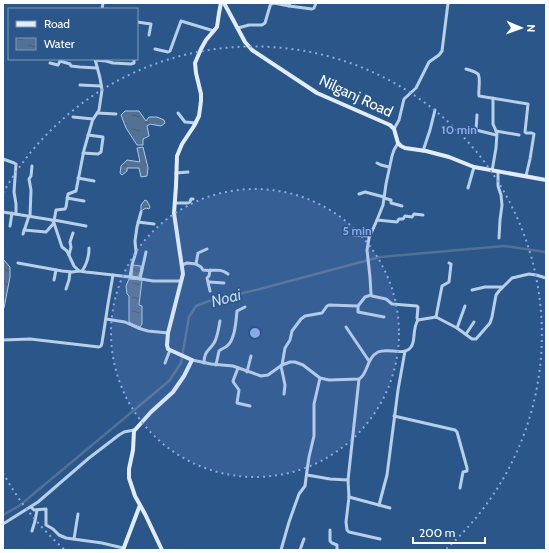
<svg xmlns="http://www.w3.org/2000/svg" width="549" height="553" viewBox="0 0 549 553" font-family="Cabin,sans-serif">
<defs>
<pattern id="water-ripples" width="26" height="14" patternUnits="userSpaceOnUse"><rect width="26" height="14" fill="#527194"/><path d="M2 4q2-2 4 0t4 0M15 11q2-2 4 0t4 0" fill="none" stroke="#4e5b69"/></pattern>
</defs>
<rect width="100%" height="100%" fill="#2a5689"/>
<g fill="url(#water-ripples)" stroke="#adcae9">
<path d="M125,111H139L146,121L149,117H157L164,120L165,123L161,126L150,124L147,126L149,136L143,139V145H137L126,128L121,115Z"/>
<path d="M143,147L148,168L147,176L141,177L139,168H127V171L122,175L120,173L121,166L127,160L140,162L137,148Z"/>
<path d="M145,200L147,201L150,207L149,209L146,208L141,211V205Z"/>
<path d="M3,259L10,267V277L4,308H3Z"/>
<path d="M133,265L141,266L140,273L138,277L132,276Z"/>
<path d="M129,279L142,280L139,305L142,306V324L140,327L135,325L129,322V296L127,294L126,286Z"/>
</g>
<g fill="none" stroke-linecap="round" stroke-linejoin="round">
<path stroke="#527194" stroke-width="2.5" d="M3,515L19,506L169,381L181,363L189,317L196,306L209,301L256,290L380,257L504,246L546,252"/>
<g stroke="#b8cfe9" stroke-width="3">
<path d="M289,6L312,9L314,8L316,3"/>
<path d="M102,9L103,3"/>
<path d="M137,22L151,24L149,35"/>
<path d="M238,28L249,25H262L265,23L270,6L271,4L274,3L289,6L290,3"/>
<path d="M155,49L168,52L170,51L181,21L214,31"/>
<path d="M95,60L106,61L113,63L131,64L134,63V59"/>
<path d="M50,63L58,65L60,61L70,64L71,66L80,67L97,68"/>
<path d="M466,69C469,70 475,71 478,74C481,78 478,91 479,96L528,104L525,132L526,133H532L534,134L530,159L526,176"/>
<path d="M80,85L101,86"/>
<path d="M97,113L116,114"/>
<path d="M178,113L185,122L196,123"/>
<path d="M477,115L476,130L496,135"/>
<path d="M73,117L93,119"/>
<path d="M394,129L399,120L404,99L416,88L429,62L439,55L442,51L448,3"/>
<path d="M496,131L519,135"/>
<path d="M398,143L394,150L392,156L386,184L383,205L377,220L369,238L367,250L370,277L371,294L372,296L386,299L392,304L417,306L418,307L417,318L418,320"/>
<path d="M423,151L430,130L435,110"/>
<path d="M83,153L98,154L101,152L103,138V137L88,135"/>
<path d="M3,159L14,163L16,164L14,192L16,204V214"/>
<path d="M377,163L381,165L389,167"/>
<path d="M492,171L496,148L497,133L493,124V98"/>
<path d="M498,172V186L501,195L502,205L500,220L499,238"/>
<path d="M176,173L188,172"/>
<path d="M78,178L94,181"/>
<path d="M468,188L474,167"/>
<path d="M359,194L365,192L384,197"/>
<path d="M67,198L84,201"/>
<path d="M384,198L391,200V203L402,206"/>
<path d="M175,203H188L190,202L191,199H193"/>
<path d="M3,212L52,220L54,223L62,247L67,251L74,266L79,271L86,272L113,275"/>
<path d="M30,216L31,190L29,179L31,176L32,166"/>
<path d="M54,220L86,226"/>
<path d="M377,220L397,222L399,219H403L405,216L412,217L414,214L423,215"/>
<path d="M54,221L56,210L65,209L66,207L68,194L76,191L84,150L92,122C93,117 97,115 99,110L102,90L100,78L95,59"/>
<path d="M138,222L154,224"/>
<path d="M10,226L12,213"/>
<path d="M24,230L46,232L54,223"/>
<path d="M23,234L29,216"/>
<path d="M353,235L369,236"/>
<path d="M69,255L71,247L70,242L73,233"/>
<path d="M18,263L62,271L72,272L79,271"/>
<path d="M196,264L201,267L203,270C213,272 219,267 228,274"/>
<path d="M182,265L187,263L196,264L198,253L207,249"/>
<path d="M82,271C87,264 89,257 89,248"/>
<path d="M130,277L132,265L136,252L135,241L137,227L141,212"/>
<path d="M140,279L146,252"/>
<path d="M54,280L56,270"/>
<path d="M209,282L224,283"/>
<path d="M66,289L69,280L70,272"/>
<path d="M472,290L485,287H502"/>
<path d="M210,291L207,278L209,276L210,270"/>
<path d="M358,306V312L384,317"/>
<path d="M436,317L442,286L449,282L451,264L449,263"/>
<path d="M106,319L125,322L138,328L148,331L168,333"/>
<path d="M346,327L369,361"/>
<path d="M457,328L465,306"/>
<path d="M466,334L474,322"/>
<path d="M3,340L30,339L99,347L101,346L102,343L108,304L113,275L130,277L153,281H181"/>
<path d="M192,360L211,364L233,366L261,376L268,375L282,365L290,362H295L303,365L320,378L329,380L359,379C368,375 366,358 378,352C388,347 404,357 411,347C416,341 412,329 418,320L436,317L457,328L472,339H476L490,323L492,317L496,295L499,291L512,278L529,274L536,275L546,278"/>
<path d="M165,363L170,350"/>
<path d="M204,363C204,351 209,351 214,343C217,339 219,327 220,321"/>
<path d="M216,365L219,351C221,349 225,348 227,346C235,340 236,321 237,311L245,307"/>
<path d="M282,365L285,348L290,340L292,331L301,319L305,316L322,313L327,306L329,305L358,306L365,297L371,295"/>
<path d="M281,366L285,385L284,394"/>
<path d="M238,368L233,381L234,383L239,390L237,403L250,406"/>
<path d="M247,372L251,356"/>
<path d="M394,416L455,430L457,432L467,468V471L463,472L460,488"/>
<path d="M307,475L330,479L348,480L359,379"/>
<path d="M348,480L349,497L346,522L347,530L349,532L380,539"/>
<path d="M349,497L390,508"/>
<path d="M379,505L387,475L398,390L405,351"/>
<path d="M31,507L34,510L46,509V525L53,529L59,535L66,538L102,543L123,548"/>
<path d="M3,524L38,502L89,458L119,435L124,432L134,430"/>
<path d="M330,530V541L332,543L337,545V550"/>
<path d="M32,531L35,521L37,510"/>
<path d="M74,539L78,514"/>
<path d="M281,550L289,522L299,494L305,486L306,478L309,457L314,436V404L320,378"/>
<path d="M300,550L304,539"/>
</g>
<g stroke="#e2ecf8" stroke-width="4">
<path d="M224,3L245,42L252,50L317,93L390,125L394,129L398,143L401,146L405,148L426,151L449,157L474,167L546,180"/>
<path d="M123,550L140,505"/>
<path d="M162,550L145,514L135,496L129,478V469L133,450L134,431L151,412L173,392L184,376L192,360L170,350L168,349L167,345L168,333L183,274L174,213L176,186L177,156L182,144L194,126L199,116L201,101V94L196,73L195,63L201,49L206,40L217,27L219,13L221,3"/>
</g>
</g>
<circle cx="255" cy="333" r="144" fill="#8ea6ec" fill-opacity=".12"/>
<g fill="none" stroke="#8ea6ec" stroke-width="2" stroke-dasharray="2 4">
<circle cx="255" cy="333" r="144"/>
<path d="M64 549A288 288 0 0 1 3 473M3 193A288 288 0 1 1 446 549"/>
</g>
<g text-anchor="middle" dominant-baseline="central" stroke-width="3" stroke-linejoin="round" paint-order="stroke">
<g font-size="15" fill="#fff" stroke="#2a5689">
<text transform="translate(356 96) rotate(25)">Nilganj Road</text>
</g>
<g font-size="16" font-style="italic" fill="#c4d9f0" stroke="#2a5689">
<text transform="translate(226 298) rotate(-15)">Noai</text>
</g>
</g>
<circle cx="255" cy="333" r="6" fill="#8ea6ec" stroke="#2a5689" stroke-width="2"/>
<g font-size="12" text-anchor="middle" font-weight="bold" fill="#8ea6ec" stroke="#2a5689" stroke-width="3" stroke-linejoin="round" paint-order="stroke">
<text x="459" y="134">10 min</text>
<text x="357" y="235">5 min</text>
</g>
<rect width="549" height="553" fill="none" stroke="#ffffff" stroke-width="8"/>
<rect x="8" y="8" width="130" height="52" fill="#2a5689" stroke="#7f9ab8"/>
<rect x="16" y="21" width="20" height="6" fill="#e2ecf8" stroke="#7f9ab8"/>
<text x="44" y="28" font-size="12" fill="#ffffff">Road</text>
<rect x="16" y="38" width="20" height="12" fill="url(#water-ripples)" stroke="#7f9ab8"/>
<text x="44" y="48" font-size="12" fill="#ffffff">Water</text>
<g transform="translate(521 28) rotate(92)" stroke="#2a5689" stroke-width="3" paint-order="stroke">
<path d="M0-3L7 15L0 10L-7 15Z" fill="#ffffff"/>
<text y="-6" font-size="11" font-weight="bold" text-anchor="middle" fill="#ffffff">N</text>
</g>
<path d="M413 537v6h72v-6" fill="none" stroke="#ffffff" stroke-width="2"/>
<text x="419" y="537" font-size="12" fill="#ffffff" stroke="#2a5689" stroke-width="3" paint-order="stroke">200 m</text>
</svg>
